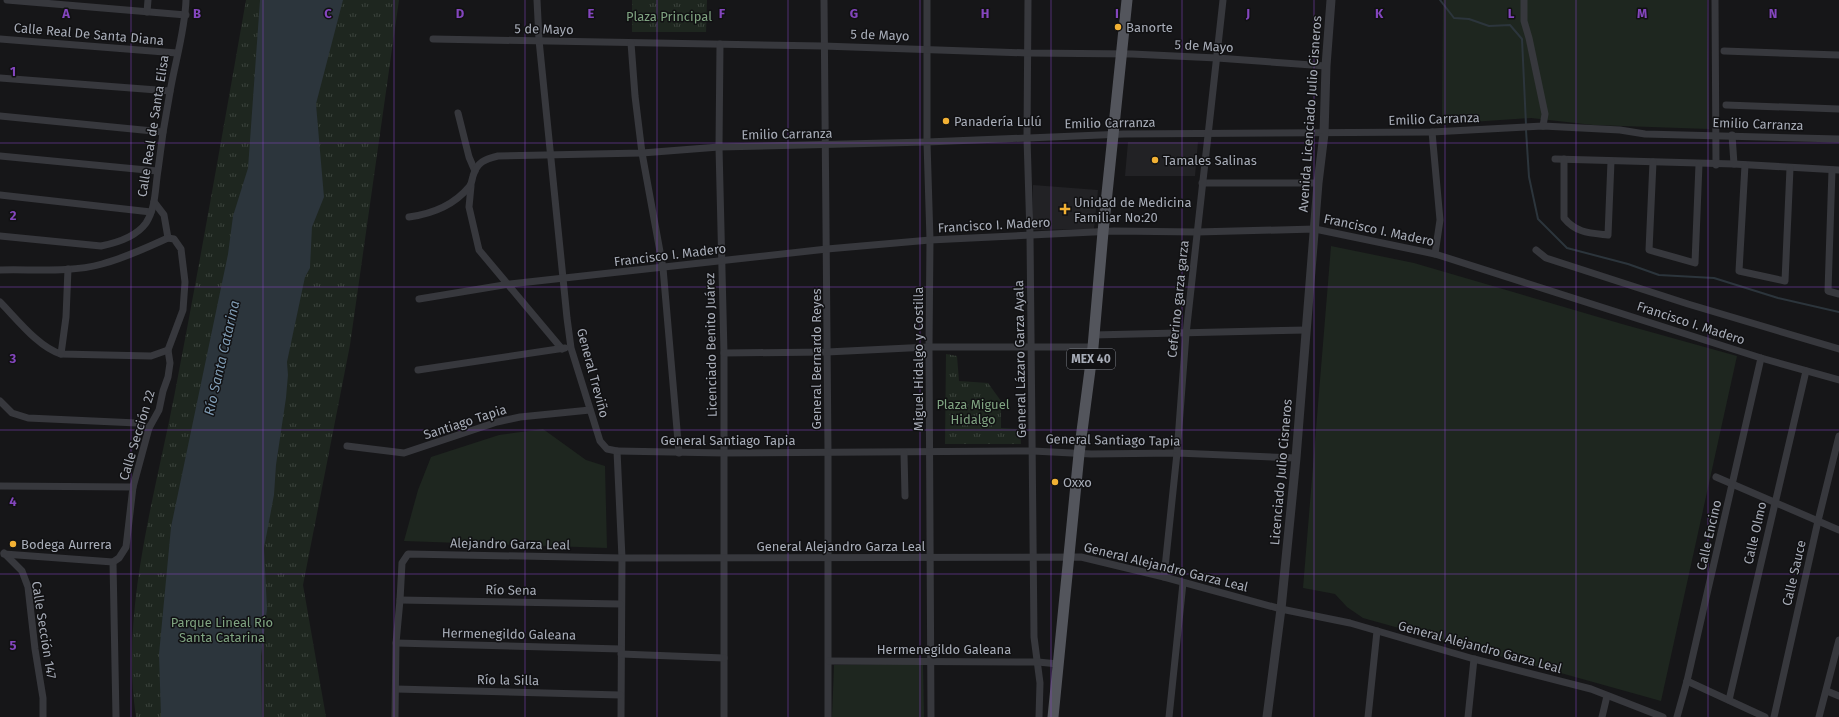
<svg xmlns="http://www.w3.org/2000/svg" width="1839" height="717" viewBox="0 0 1839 717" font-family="'Fira Sans',sans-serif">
<defs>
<pattern id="park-tufts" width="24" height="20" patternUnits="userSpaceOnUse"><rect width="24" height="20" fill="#1e261f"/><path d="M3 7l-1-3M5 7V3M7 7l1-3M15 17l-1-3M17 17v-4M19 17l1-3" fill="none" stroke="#3c433d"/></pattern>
</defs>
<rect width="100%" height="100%" fill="#161618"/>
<g fill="#222225">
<path d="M1128,142H1198L1195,176H1125Z"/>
<path d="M1033,185L1098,190L1094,229L1033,230Z"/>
</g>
<g fill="#1e261f">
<path d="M1443,0H1707L1709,129L1593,125L1531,118L1442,124Z"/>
<path d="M1331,246L1414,263L1622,324L1737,356L1661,701L1363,618L1347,607L1335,594L1303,588Z"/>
<path d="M543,429L586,460L605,466L607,548L404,541L418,490L431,457L499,435Z"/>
<path d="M923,664L924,717H832L834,665Z"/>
</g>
<g fill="url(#park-tufts)">
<path d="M246,0H399L350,345L303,585L326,717H136C120,611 155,496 175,392C200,262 223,131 246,0Z"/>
<path d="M632,0H707L706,32H632Z"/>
<path d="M946,354L957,356L959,381L988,383L1001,401V428L1020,429L1021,444H945Z"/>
</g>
<path fill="#2c353c" d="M260,0H343L316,104L324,197L312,227L310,268L305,277L287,362L288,375L286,398L276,465L274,495L264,548L267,609L261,656L262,717H161L159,654L171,527L228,254L233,216L248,168Z"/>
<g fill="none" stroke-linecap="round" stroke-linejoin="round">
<g stroke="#2c353c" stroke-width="2">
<path d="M1440,0L1454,18L1469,19L1489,26L1510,25L1522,39L1526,125"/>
<path d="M1526,130L1529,177L1538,219L1567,248L1628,264L1659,275L1714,278L1778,298L1839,312"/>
</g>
<g stroke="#37383d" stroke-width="7">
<path d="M7,0L186,15"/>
<path d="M537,0L539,40L567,318L571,348L600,441L607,449L617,451L622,558L621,717"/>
<path d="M824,0L828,451V717"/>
<path d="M927,0V142L930,240L929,347L931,717"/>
<path d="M1028,0L1027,138L1030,235L1034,637L1040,683L1039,717"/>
<path d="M1524,0V21L1529,38L1545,114L1543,126"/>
<path d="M1715,0L1716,165"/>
<path d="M147,12L148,0"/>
<path d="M0,39L177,53"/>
<path d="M433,39L823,46L1028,53L1132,54L1217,58L1326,66"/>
<path d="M631,43L635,96L642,153L663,268L679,453"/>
<path d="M720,44L719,147L724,353V717"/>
<path d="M1724,51L1839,55"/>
<path d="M0,78L170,91"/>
<path d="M1726,105L1839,109"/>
<path d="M458,113L469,157L475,171"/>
<path d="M0,116L163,132"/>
<path d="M1432,132L1440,220L1435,254"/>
<path d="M1732,135L1734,164"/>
<path d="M0,156L157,171"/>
<path d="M1555,159L1734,164L1839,170"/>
<path d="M1564,159V218C1576,233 1590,233 1608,235L1611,161"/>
<path d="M1653,162L1649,250L1695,263L1699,164"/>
<path d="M1745,165L1739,271L1785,281L1790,168"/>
<path d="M1832,170L1828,291L1839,294"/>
<path d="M1202,183H1318"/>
<path d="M471,186L469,207L479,250L562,349"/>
<path d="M0,195L151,212"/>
<path d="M154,202L164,215L168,238"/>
<path d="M409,217C431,214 454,205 469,187C472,184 472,179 473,176C477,162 485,159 498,156L642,153L719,147L927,142L1124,134L1432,132L1543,126L1620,130L1645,134L1839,139"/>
<path d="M0,236L101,246C116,243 136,237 146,223C156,208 155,188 158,170C161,144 165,118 170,92C175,62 185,31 186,0"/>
<path d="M1536,250L1546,258L1688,304L1839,349"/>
<path d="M0,270C33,269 70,273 102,264C125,258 146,248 168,238L174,239L181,249L185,282L183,310L168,350L170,363L168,377L163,391L159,410L149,428L133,487L126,547L119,558L113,562L116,717"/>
<path d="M419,299L510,284L827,249L930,240L1114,231L1197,232L1315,229L1435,254L1761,358L1839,380"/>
<path d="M0,302C16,318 39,348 61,354L151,356L168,350"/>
<path d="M1093,335L1306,330"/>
<path d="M724,353L827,352L929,347H1093"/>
<path d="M61,354L66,317L68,269"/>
<path d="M418,370L565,348"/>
<path d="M0,401L12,413L28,418L137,423L149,428"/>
<path d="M347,446L404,453L497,422L520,417L590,410"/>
<path d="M617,451L724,453L1033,451L1091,454L1177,453L1296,458"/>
<path d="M904,453L905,496"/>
<path d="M1716,477L1839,530"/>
<path d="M0,486L133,487"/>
<path d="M4,553L22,571L28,587L35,649L43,698V717"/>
<path d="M4,554L113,562"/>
<path d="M1164,577L1177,453L1186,334L1223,0"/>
<path d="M400,600L620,604"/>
<path d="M396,643L621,649"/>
<path d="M621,654L724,658"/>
<path d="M829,661L1038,662L1058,664"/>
<path d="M1687,681L1765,717"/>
<path d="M396,689L620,695"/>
<path d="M1827,691L1839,696"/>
<path d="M1729,700L1806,371"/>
<path d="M395,717L396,643L400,600L402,563L408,554L622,558L1081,557L1164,577L1281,609L1350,623L1474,659L1591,689L1663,717"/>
<path d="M1169,717L1183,583"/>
<path d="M1368,717L1377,631"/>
<path d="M1468,717L1474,659"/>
<path d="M1602,717L1607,696"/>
<path d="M1677,717L1687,681L1761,358"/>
<path d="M1774,717L1818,521L1839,436"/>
<path d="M1819,717L1839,640"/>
</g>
<path stroke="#37383d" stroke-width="9" d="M1267,717L1281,609L1296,458L1318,183L1324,134L1326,66L1331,0"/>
<path stroke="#53555c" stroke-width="11" d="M1053,717L1079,454L1093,347L1103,232L1127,0"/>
</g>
<path fill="none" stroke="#8446be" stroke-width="1" stroke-opacity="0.55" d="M131,0V717M263,0V717M394,0V717M525,0V717M657,0V717M788,0V717M920,0V717M1051,0V717M1182,0V717M1314,0V717M1445,0V717M1576,0V717M1708,0V717M0,143H1839M0,287H1839M0,430H1839M0,574H1839"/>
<g fill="#f2b134" stroke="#111113" stroke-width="1.5">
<circle cx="1118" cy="27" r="4"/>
<circle cx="946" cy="121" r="4"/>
<circle cx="1155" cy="160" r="4"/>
<path d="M1063 203h4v4h4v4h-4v4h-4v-4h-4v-4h4z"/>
<circle cx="1055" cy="482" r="4"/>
<circle cx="13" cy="544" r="4"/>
</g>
<g text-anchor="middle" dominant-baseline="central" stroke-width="3" stroke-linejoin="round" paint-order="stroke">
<rect fill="#111113" stroke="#7b7e86" stroke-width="1" x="1067" y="349" width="48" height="20" rx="3"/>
<g font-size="12" font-weight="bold" fill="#a8adb8">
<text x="1091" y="359">MEX 40</text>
</g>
<g font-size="13" fill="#7fa381" stroke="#111113">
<text x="669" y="16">Plaza Principal</text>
<text x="973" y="404">Plaza Miguel<tspan x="973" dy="15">Hidalgo</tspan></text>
<text x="222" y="622">Parque Lineal Río<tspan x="222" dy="15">Santa Catarina</tspan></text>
</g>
<g font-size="13" fill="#a8adb8" stroke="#111113" text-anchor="start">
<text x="1126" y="27">Banorte</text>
<text x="954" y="121">Panadería Lulú</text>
<text x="1163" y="160">Tamales Salinas</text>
<text x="1074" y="202">Unidad de Medicina<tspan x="1074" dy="15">Familiar No:20</tspan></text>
<text x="1063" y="482">Oxxo</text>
<text x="21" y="544">Bodega Aurrera</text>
</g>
<g font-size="13" fill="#a8adb8" stroke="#111113">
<text transform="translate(544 29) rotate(1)">5 de Mayo</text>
<text transform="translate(89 34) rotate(5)">Calle Real De Santa Diana</text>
<text transform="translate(880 35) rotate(2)">5 de Mayo</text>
<text transform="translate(1204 46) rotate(3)">5 de Mayo</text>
<text transform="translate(1310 114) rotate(-86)">Avenida Licenciado Julio Cisneros</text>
<text transform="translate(1434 119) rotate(-2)">Emilio Carranza</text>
<text transform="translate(1110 123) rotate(-1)">Emilio Carranza</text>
<text transform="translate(1758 124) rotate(2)">Emilio Carranza</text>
<text transform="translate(153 126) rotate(-81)">Calle Real de Santa Elisa</text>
<text transform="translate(787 134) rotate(-1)">Emilio Carranza</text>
<text transform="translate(994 225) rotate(-3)">Francisco I. Madero</text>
<text transform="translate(1379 230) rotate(12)">Francisco I. Madero</text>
<text transform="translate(670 255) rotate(-7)">Francisco I. Madero</text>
<text transform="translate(1178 299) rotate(-84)">Ceferino garza garza</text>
<text transform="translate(1691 323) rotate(18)">Francisco I. Madero</text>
<text transform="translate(711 345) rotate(-91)">Licenciado Benito Juárez</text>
<text transform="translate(816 359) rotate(-90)">General Bernardo Reyes</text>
<text transform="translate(918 359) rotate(-90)">Miguel Hidalgo y Costilla</text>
<text transform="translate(1020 359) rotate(-91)">General Lázaro Garza Ayala</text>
<text transform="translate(593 373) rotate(75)">General Treviño</text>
<text transform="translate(465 422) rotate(-18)">Santiago Tapia</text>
<text transform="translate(137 435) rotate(-73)">Calle Sección 22</text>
<text x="728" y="440">General Santiago Tapia</text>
<text transform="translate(1113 440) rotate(1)">General Santiago Tapia</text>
<text transform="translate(1281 472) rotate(-85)">Licenciado Julio Cisneros</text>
<text transform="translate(1755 533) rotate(-77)">Calle Olmo</text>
<text transform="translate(1709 535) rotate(-77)">Calle Encino</text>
<text transform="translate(510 544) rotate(1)">Alejandro Garza Leal</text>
<text x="841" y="546">General Alejandro Garza Leal</text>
<text transform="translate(1166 567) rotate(14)">General Alejandro Garza Leal</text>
<text transform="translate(1794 573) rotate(-77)">Calle Sauce</text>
<text transform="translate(511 590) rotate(1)">Río Sena</text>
<text transform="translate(44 630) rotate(81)">Calle Sección 147</text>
<text transform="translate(509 634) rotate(1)">Hermenegildo Galeana</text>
<text transform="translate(1480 647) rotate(15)">General Alejandro Garza Leal</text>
<text x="944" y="649">Hermenegildo Galeana</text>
<text transform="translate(508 680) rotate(1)">Río la Silla</text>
</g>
<g font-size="14" font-style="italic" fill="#7f9bb3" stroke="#111113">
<text transform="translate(222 358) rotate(-77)">Río Santa Catarina</text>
</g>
</g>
<g font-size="13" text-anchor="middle" font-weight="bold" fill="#8446be" stroke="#111113" stroke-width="3" stroke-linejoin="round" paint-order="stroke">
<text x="66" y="18">A</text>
<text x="197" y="18">B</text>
<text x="328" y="18">C</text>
<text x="460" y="18">D</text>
<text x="591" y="18">E</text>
<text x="722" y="18">F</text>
<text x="854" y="18">G</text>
<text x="985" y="18">H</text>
<text x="1117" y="18">I</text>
<text x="1248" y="18">J</text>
<text x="1379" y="18">K</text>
<text x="1511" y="18">L</text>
<text x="1642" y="18">M</text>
<text x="1773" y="18">N</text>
<text x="13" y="76">1</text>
<text x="13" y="220">2</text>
<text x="13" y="363">3</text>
<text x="13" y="506">4</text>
<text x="13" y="650">5</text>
</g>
</svg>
